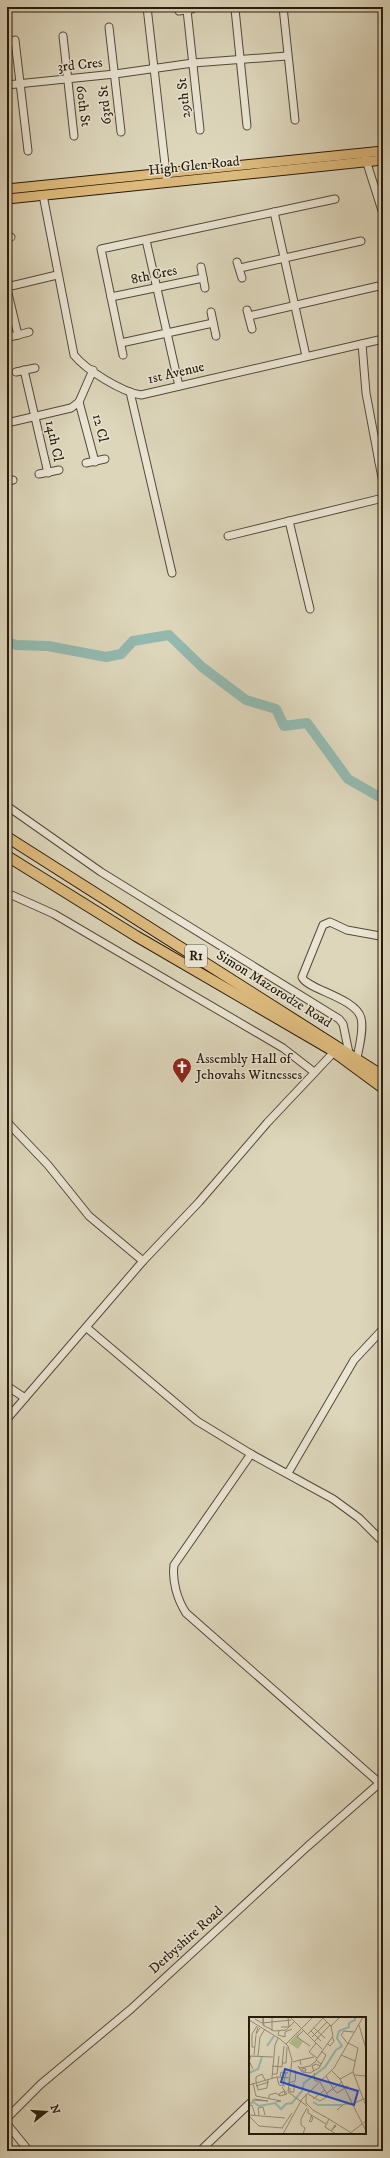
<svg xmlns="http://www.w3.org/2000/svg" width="390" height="2158" viewBox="0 0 390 2158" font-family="'IM FELL DW Pica',serif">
<rect width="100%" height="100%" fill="#ddd6bb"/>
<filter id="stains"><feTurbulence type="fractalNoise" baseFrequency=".005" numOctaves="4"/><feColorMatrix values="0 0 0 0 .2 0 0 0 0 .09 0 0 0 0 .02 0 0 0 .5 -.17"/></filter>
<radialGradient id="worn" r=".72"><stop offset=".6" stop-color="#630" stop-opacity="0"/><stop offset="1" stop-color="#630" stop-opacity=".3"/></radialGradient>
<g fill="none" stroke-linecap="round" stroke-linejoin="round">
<path stroke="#93b9af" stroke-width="10" d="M7,642L16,645L48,646L106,657L121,654L133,641L169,635L202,667L246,700L276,709L284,726L307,723L348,779L383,799"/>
<g stroke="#544936" stroke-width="9">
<g id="minor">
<path d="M147,7L167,182"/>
<path d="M283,7L295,120"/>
<path d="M235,9L247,126"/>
<path d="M187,10L200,130"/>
<path d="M179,11L192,9"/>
<path d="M109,27L121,132"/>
<path d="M63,36L74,136"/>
<path d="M15,40L28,151"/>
<path d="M7,85L115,74L193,63L287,56"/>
<path d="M365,157L383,214"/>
<path d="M43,195L74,355C86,370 122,392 141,395L383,339"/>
<path d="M274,212L306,356"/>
<path d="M7,238L11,237"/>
<path d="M146,240L179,386"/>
<path d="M237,262L242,278"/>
<path d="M201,267L205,288"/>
<path d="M240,268L361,241"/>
<path d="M7,287L57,275"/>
<path d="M7,289L18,335L9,337"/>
<path d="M111,297L203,278"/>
<path d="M247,310L252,329"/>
<path d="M211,312L216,336"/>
<path d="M249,316L383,285"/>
<path d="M18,335L29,332"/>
<path d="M121,343L213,323"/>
<path d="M362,344L366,393L379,462"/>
<path d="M123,355L101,249L335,199"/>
<path d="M24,370L48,473"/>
<path d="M16,372L35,368"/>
<path d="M130,392L172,573"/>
<path d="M79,402L95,462"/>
<path d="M7,423L71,408L79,402L93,370"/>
<path d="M383,461L379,462L383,483"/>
<path d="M86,463L105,459"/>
<path d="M39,474L59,470"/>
<path d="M7,482L13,480"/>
<path d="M289,521L310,609"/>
<path d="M228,536L383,498"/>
<path d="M7,806L101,872L339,1019L343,1024L349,1053"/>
<path d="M7,893L54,914L283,1048L314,1072"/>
<path d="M357,1058C359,1047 364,1030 361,1018C356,998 306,989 302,977L323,925L330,922L347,930L380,936L383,934"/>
<path d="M7,1122L48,1165L89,1216L143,1261"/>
<path d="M87,1328L197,1421L251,1454L333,1499L359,1518L383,1542"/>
<path d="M7,1386L25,1398L143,1261L199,1202L267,1123L334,1052"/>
<path d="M7,1419L25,1398"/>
<path d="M251,1454L174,1565C172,1581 177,1599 186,1613L383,1786"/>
<path d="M288,1473L354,1360L383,1329"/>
<path d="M7,2118L41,2084L131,2009L308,1846L383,1780"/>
<path d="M7,2124L29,2151"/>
<path d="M200,2151L250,2103"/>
</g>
</g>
<g stroke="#271a0a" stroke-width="11">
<g id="major">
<path d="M7,189L383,151"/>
<path d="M7,199L383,160"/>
</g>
</g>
<g stroke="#271a0a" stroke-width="12">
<g id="highway">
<path d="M7,837L383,1076"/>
<path d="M7,856L136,936L330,1049L383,1088"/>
</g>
</g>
<use href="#minor" stroke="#e9e4d3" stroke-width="7"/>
<use href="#major" stroke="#debb7e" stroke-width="9"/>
<use href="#highway" stroke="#debb7e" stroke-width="10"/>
</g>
<defs>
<g id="church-pin" transform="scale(1)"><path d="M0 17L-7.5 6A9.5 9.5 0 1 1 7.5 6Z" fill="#8f2418" stroke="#e9e4d3"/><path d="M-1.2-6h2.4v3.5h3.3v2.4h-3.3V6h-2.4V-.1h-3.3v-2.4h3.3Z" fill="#fff"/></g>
</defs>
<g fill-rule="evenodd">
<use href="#church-pin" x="182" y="1067"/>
</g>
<g text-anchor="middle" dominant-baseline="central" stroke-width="3" stroke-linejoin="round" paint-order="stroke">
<rect fill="#e9e4d3" stroke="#615746" stroke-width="1" x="185" y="945" width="22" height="22" rx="3"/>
<g font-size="13" font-weight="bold" fill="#271a0a">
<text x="196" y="956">R1</text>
</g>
<g font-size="14" fill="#271a0a" stroke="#e9e4d3">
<text transform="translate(80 65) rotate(-6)">3rd Cres</text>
<text transform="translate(184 98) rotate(-96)">29th St</text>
<text transform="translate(105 105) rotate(-96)">63rd St</text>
<text transform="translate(83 106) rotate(82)">60th St</text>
<text transform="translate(194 166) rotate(-6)">High Glen Road</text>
<text transform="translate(154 275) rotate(-12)">8th Cres</text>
<text transform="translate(176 373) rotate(-13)">1st Avenue</text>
<text transform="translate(100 428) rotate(76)">12 Cl</text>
<text transform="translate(54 441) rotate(78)">14th Cl</text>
<text transform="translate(274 989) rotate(32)">Simon Mazorodze Road</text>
<text transform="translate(186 1940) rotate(-42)">Derbyshire Road</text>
</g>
<g font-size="14" fill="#271a0a" stroke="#e9e4d3" text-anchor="start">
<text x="196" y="1059">Assembly Hall of<tspan x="196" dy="16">Jehovahs Witnesses</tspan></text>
</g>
</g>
<g transform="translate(249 2017)">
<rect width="117" height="117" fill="#ddd6bb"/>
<path d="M52,13L48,20L54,25L49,32L40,26Z" fill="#b0be90"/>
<path fill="none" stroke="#93b9af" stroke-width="2" d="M18,29L25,19M0,56L9,52L13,40M64,85L69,88H93M0,87L4,85L10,89L26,86L32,92L37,87L43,86L53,74L55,66L76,50L87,33L93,29L88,21L90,14L100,10V6L106,3V0"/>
<path fill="none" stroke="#948b74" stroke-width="1" d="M41,0L73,32M6,2L13,6L42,3M0,3L31,22L39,29L43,43L39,75L58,89M110,8L117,32M15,9L14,1V8L17,10H18L25,14L37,13L45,5M82,9L91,0M9,10L7,17L11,11M32,10H40L39,0M65,11L76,21M23,14V0M30,14L29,18L36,20V15L43,12M54,14L48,20L61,29M62,14L72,24M58,18L74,1M63,20L78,5M65,25L81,8M67,26L60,35L68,41M78,26L81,29L85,24L83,20M99,26L109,31L104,55L117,89M37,27L64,0M99,27L92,18L95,14L105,15M6,30H3V17L8,9M5,38L7,18M92,38L106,44M0,39L24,40M2,39L0,44L4,52M9,39L11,20L16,12M51,43L65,40M67,44L61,49L51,51L49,49L53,55L61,56L70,51L77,38L72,34M44,45L51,43L52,48M33,46H37L38,30M72,47L67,43L84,19L82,9L73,0M23,49L33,50L35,29M56,51L57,54H53V52ZM65,54L63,49L67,47L71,49M83,54L91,62L117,114M65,56L66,64H70M23,57H28L30,39M105,58L117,59M77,59L84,71M28,60L30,68L36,69M31,60L32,55L39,56M23,61L26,28L29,21M91,62L104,55M7,65L9,73L18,71L19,62M7,65V60L13,57L16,63M4,66L7,79L32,84L27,85M39,66L46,64L47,54H41M0,68L28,60L40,61M34,68L37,56M7,69L20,65M33,70L38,77L31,79L30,77L35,74L36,77M41,71V75H45V66M84,72L88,76L99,69M78,76L93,65M57,77V86L65,94M59,77L71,84L79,79L71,65M20,81V78L27,76L31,79M64,82L76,73M3,83L19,84L5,82M0,89L3,88L6,98M59,92V96L77,107M64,93L76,100M88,93L95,87H103L117,81M0,98L36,101M10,98L9,91L14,90L16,98M0,99L10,109L34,111M62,99L64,101L62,105L60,104L61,103L62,101V99L63,98M75,99L104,117M80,102L76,110L87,117M33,111L43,96M82,114L83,113L86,108L87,109L83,113M34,117L53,82L85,51L114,0M54,117L56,111L52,108V102L58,91M100,117L117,104"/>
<path fill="#1d4ed8" fill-opacity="0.15" stroke="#1d4ed8" stroke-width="2" d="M36,52L109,74L105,88L32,65Z"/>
<rect width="117" height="117" fill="none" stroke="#271a0a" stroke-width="2"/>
</g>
<rect width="390" height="2158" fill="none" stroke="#ddd6bb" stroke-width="24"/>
<rect x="8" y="8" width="374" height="2142" fill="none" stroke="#271a0a" stroke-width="2"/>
<rect x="12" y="12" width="366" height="2134" fill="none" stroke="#271a0a"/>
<g transform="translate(46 2112) rotate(73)" stroke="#e9e4d3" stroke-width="3" paint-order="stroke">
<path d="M0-3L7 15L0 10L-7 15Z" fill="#271a0a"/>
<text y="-6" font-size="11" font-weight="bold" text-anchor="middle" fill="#271a0a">N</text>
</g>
<rect width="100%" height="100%" filter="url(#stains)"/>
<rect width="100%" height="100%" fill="url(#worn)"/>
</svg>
